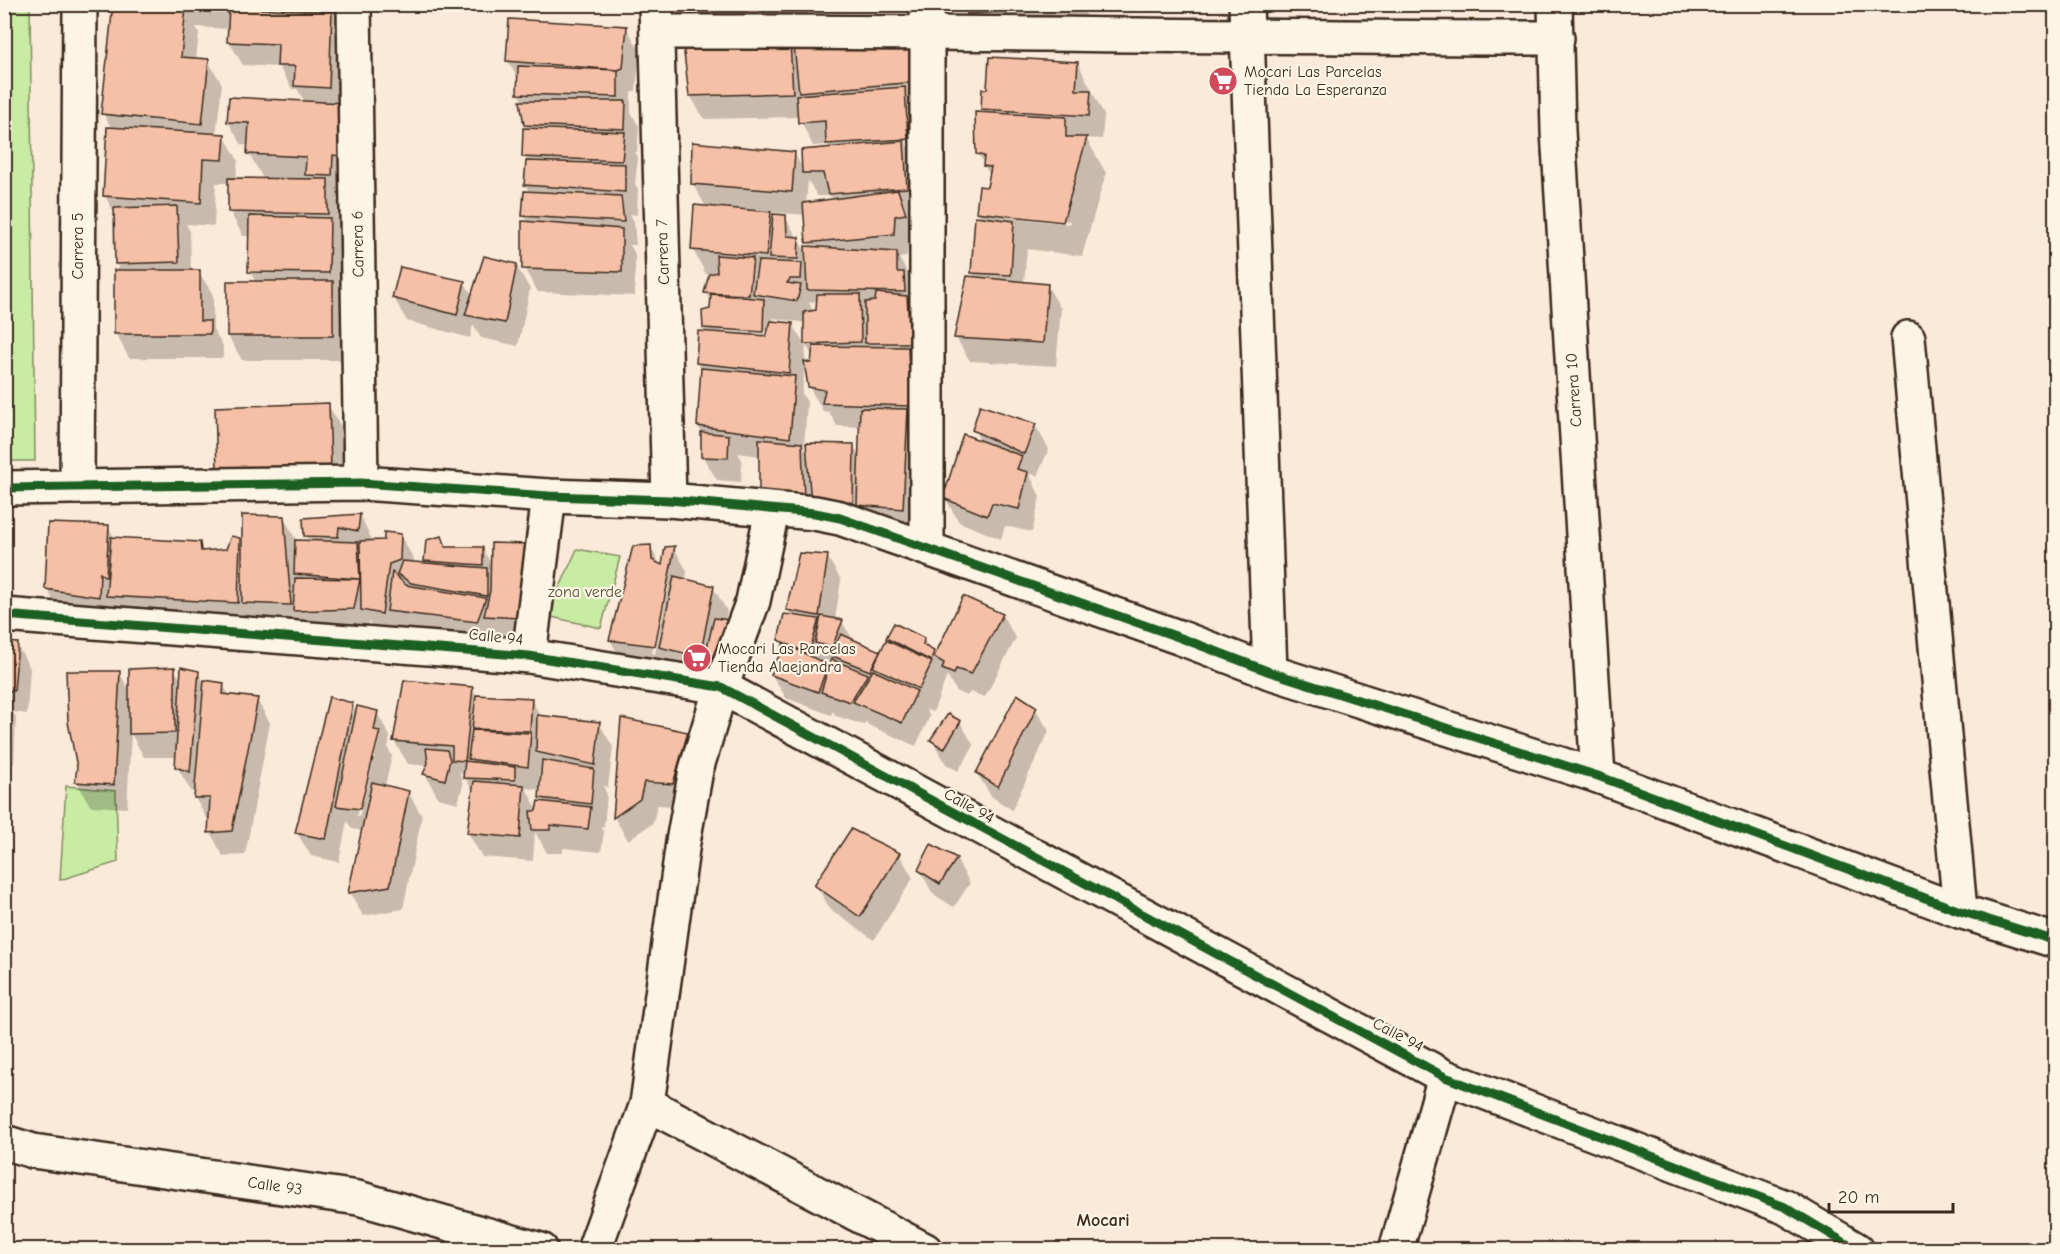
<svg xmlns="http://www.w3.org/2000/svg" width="2060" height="1254" viewBox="0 0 2060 1254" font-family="'Comic Neue',sans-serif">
<rect width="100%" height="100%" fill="#fbead9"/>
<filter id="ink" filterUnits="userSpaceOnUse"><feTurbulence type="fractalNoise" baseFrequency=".0167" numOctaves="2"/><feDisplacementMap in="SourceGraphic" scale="12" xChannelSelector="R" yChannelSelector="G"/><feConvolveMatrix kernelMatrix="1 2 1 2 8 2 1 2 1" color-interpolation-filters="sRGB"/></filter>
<g filter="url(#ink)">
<g fill="#c9eca5" stroke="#828b62" stroke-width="1.5">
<path d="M4,5H30L35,461H5Z"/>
<path d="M577,549L620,557L601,628L547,616Z"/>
<path d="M66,786L116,791L118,862L60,880Z"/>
</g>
<g fill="#0003" fill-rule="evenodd">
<path d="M106,4H233L236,9L271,11L268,4H346L345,200L337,199L340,204L339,237L342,243L340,296L346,306V360H242L228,336V283H256L250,271V236H243L230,212V183H216L214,226L186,224L190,231L191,272H199L213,295V329L223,346V358H129L116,334L121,272L116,264L115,214L105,196L112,129L103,113L113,17ZM196,27L229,29V42L243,65L279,67L292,89H297L305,102L228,122L242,145L249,146V153L264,180L236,179L238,160L224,136L216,135L222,84L208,61L196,60L199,32Z"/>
<path d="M600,4H641V8Z"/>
<path d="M693,4H807V14L699,15Z"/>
<path d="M827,4H917V5L830,9Z"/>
<path d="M969,4H1080L1089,20L982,38L968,14Z"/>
<path d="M626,27L640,51L636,91L631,93V113L639,126L637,152H635L638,157L635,184L638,189L637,215L630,214L634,222L636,245H630L635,254V296L538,292L524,268L528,223L524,216L530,193L525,185L528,163L524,156L528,130L525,124L523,102L518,93L519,80L507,60Z"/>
<path d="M915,35L920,211L909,212L918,238L908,240L907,257L899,258L910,277V286L916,298V533L826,527L760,456L738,453L742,460L741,482L717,480L703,457L702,433L698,426L702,370L697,362L707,333L704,328L712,304L706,293L710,274H706L693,250L706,207L693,184L794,153L803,169L831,149L828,145L813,146L799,117L704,119L690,95L790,43L797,55ZM905,111H908L910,146H907ZM808,180L817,196H831L833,200L806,204ZM770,212L806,215L808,242L811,248L807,254L785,217L774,220ZM814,299L818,306L817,312H813L809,302H814ZM773,318L806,323V347L792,324L776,323ZM723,328L771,331L770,334L723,331ZM806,345L813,357L812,364L805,363ZM805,364L809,387L823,411L829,412L837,426L861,427L860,458L853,445L809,457L804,449L807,402L802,393ZM822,502L860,505V508Z"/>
<path d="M1078,63L1104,115L1102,139L1086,138L1106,173L1082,256L1027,249L1024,283L1047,285L1061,309L1056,366L970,361L956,338L976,279L972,273L981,218L977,211L990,176L978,153L986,114L983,109ZM1007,214L1070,221V224L1007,217Z"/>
<path d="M516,265L530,289L518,346L481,338L473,325L470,338L407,321L394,298L464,282L473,296Z"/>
<path d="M328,405L342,428L344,491L217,408Z"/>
<path d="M1035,425L1049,449L1037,476L1029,473L1040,497L1032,532L1005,526L1001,539L959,522L945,498L981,442L974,430Z"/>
<path d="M360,515L373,542H386L400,535L414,559V564L428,565L426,561L441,538L447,548H482L492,565L526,545L539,569L533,641L499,640L495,632L490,645L402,634L397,626L395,637L376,634L369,621L367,632L257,626L251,616V626L121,620L112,604L111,620L60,613L47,589L108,526L115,539L199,543L204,552L227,550L239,539L243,547L284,518L297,541L309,542L306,536Z"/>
<path d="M650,546L662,568L674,548L687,571L686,580L713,587L727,611L725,621L738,683L624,664L610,640L634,547ZM666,584H669L655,654L652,653ZM676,650L708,657L707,660L676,653Z"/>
<path d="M827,556L841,580L835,620L842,622L854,641L880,655L895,625L923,639L936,657L1002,615L1016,638L985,697L970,692L967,696L957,692L947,676L933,712L926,709L930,716L916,746L868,725L866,721L864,725L836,716L833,711L831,715L786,698L772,675L784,647L780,639L792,617L788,610ZM827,660L832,669L825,665Z"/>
<path d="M4,644L17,645L30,668L27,714L13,712L16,717L14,764L4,765Z"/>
<path d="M174,669L182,682L198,673L206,685H223L230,696L257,700L270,723L245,855L223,856L210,832L209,822L195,798L196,793L191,791L177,767V757H144L131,734L127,808L90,806L77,782L119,672L131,693Z"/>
<path d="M472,689L477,696L531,699L541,717L599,723L613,747L608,787L603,786L607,794L604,827H600L604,832L601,852L563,848V853H547L535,832L533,861L482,857L468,833L474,792L459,770L463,785L458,803L438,798L425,774L428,766L408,764L394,741ZM460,759L473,760V763L460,762ZM526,788L542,790L544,803L538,811Z"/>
<path d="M352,704L357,713H377L390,736L388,748L392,756L385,786L408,792L422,816L403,909L363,916L350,892L363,831L352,829L347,821L339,862L311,856L297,833ZM377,735L380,737L359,817L357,816Z"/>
<path d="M1035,708L1049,731L1012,810L991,796L977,773Z"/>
<path d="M622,719L687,733L700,757L686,807L657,805L653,823L628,840L614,817Z"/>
<path d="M960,722L974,746L958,771L946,764L932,740Z"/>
<path d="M899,854L913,878L874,940L830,909L816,885Z"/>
<path d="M956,859L970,883L954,907L933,894L920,870Z"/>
</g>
<g fill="#f5c0a7" stroke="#3b2a1e" stroke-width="1.5">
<path d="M113,4L186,7L181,57L209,59L202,124L101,114Z"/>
<path d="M967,4H1077L1078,7L967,14Z"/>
<path d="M229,8L332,11L329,88L294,86L295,66H277L278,44L227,42Z"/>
<path d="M509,19L627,26L623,68L618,70L506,61Z"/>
<path d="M916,34L917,82L799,92L793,37Z"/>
<path d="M790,41L793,93L689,96L683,44Z"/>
<path d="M989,57L1078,62L1076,90H1091L1089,116L981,109L982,89H987Z"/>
<path d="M518,66L618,70V97L517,94Z"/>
<path d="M905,87L908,139L826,144L825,121L798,123L796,95Z"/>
<path d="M229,97L344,103L341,156L333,155L332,176L305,175L306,157L247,154L249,123L227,122Z"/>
<path d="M520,101H626L625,129L524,125Z"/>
<path d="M975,112L1066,117V137H1087L1063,222L976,212L979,186L987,187L991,167L983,166L984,156L976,154Z"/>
<path d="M107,127L225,134L223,160L203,159L201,203L103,196Z"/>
<path d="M523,128L625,132L622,161L522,157Z"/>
<path d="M904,141L907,188L828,194L823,173H802L801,150Z"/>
<path d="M692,142L795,152L792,192L691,184Z"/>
<path d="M526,161L625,164V192L524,185Z"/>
<path d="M228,178L328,179V214L228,212Z"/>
<path d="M898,190L906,214L895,216L894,234L806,243L803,203Z"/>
<path d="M524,191L621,196L624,222L522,216Z"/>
<path d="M694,205L771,212L766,256L691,250Z"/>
<path d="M177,206L179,262L115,264L114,208Z"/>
<path d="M773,214L786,215L787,236L799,237L798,259L769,258Z"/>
<path d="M249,216L330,218L329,273L248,272Z"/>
<path d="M975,216L1014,221L1011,275L971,273Z"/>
<path d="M522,221L622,229V272L522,269Z"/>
<path d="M805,246L897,252V272H904L905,292L807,290Z"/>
<path d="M716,255L753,258L749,295L704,293L709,274L717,272Z"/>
<path d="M484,256L517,264L505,323L465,315Z"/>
<path d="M758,261L802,263L801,279H790L787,283L801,285L797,301L753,294Z"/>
<path d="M400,267L465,281L457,315L392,298Z"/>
<path d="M114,270H200V321H210V334H114Z"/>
<path d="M967,276L1048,284L1043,343L954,338Z"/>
<rect x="227" y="281" width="106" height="55"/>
<path d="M876,293L907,296L910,343H865V302L875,301Z"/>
<path d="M711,294L764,299L763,332L703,328L702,311L710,309Z"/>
<path d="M817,294H860L861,342L804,344V312L816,310Z"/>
<path d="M771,321L793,323L789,373L696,363L698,331L766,336Z"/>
<path d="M813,346L908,347L910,406L822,403L825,390L808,387L804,361L811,363Z"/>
<path d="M701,368L795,376L790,438L697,426Z"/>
<path d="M329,403L331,467L217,471L215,407Z"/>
<path d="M980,405L1036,424L1024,454L972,430Z"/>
<path d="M860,408L908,409L903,509L857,505Z"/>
<path d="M701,432L729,435L728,458L701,457Z"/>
<path d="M963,434L1022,456L1017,469L1028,472L1019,509L992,503L987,516L943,498Z"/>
<path d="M759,439L802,443L804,501H759Z"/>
<path d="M806,443L854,444L853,506L811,503Z"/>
<path d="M360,514L358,531L339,527L338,537L304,536L303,518Z"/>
<path d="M242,515L284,516L291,605L242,603Z"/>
<path d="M48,523L109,525L106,577L100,573L99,597L45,589Z"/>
<path d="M384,532L401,534L400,560L389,564L382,614L361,610L360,541L384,540Z"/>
<path d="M231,536L240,538L238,603L106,596L111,537L200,542L201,551L226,549Z"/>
<path d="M442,536L446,547H483V565L424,561L426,540Z"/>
<path d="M295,540L358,542L360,579L294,574Z"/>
<path d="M491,543L526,544L520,618L484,616L490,591Z"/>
<path d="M651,545L652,560L662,565L665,547L675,546L655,646L609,640L633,546Z"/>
<path d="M799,553L828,555L819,616L786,610Z"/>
<path d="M402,561L487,568V596L411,583L397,574Z"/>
<path d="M392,572L406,585L486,598L477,622L387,611Z"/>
<path d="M674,576L714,586L700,657L659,647Z"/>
<path d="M295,578L360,579L354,609L293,611Z"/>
<path d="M963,596L1003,614L971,674L956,669L954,674L942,669L944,663L934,657Z"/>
<path d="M784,614L819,619L809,654L778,640Z"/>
<path d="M821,616L843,620L832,647L815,643Z"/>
<path d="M714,618L730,620L725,660L705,656Z"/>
<path d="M894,623L924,638L923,645L934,651L931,661L886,638Z"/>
<path d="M841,634L880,651L870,671L830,655Z"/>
<path d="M886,640L932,662L919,689L873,667Z"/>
<path d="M4,642L18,643L14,691L4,690Z"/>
<path d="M784,643L828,665L818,692L771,675Z"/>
<path d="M831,659L868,674L850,702L821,692Z"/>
<path d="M175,667V733L129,734V669Z"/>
<path d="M181,667L199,671L190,772L175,767Z"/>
<path d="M873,670L917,691L902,723L853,702Z"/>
<path d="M66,671H120L114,785L75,782L77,767L68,722Z"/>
<path d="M204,680L224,683L223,694L258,698L232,831L208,833L210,798H194Z"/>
<path d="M404,680L473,687L465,761L452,760V746L393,741Z"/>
<path d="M1017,694L1037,707L998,787L976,773Z"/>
<path d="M476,695L532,698L530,731L472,729Z"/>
<path d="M329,697L353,703L326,839L295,833Z"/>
<path d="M357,706L378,711L374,730L380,731L360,809L336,806Z"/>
<path d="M948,714L961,721L944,749L930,740Z"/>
<path d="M537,715L600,722L595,765L536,752Z"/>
<path d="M621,718L688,732L673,784L644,782L640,799L613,818Z"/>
<path d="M472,730L531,733L528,767L468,759Z"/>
<path d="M426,748L447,750L450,760L445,780L423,774L428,763Z"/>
<path d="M542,760L594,769L591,804L539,798Z"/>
<path d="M465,761L515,767V780L463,778Z"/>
<path d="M474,781L524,785L520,838L467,833Z"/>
<path d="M372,782L409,791L390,886L348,893Z"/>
<path d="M538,801L591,807L588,829L550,825V830H532L530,811H536Z"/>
<path d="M851,829L900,853L860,917L814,885Z"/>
<path d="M931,844L957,858L940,884L918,870Z"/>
</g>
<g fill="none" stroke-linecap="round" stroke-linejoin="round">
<g stroke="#3b2a1e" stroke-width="38">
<g id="minor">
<path d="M354,4L361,483"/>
<path d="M656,4L669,500"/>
<path d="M1246,4L1270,672"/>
<path d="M1555,4L1558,131L1598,776"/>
<path d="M657,32C957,31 1257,38 1557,38"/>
<path d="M1908,338L1960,911"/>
<path d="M77,487L80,4"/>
<path d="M4,488L361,483L549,496L669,500L815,513L840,518L1181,638L1270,672L1598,776L1960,911L2056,941"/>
<path d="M927,547V4"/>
<path d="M4,615L529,656L721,687L1445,1077L1785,1207L1857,1250"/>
<path d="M529,656L549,496"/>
<path d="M647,1104L925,1250"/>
<path d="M594,1250L647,1104L683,842L696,770L721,687L753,601L772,511"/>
<path d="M1396,1250L1445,1077"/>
</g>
</g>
<g stroke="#3b2a1e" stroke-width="38">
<path id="tertiary" d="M4,1142L33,1151L358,1198L541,1250"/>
</g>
<use href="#minor" stroke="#fcf5e5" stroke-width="33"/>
<use href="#tertiary" stroke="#fcf5e5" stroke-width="33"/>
<g stroke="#fcf5e5" stroke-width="13">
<g id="cycleway">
<path d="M4,488L361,483L549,496L669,500L815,513L840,518L1181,638L1270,672L1598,776L1960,911L2056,941"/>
<path d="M4,615L529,656L721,687L1445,1077L1785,1207L1857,1250"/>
</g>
</g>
<use href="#cycleway" stroke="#1b5e20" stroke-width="9"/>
</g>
</g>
<defs>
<g id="supermarket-disc" transform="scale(1.5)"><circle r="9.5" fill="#d1495b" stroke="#fcf5e5"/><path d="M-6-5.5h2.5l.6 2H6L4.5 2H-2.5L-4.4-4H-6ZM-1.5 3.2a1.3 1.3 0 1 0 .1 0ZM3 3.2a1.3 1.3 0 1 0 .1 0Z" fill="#fff"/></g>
</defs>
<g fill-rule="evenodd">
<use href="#supermarket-disc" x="1223" y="81"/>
<use href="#supermarket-disc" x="697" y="658"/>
</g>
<g text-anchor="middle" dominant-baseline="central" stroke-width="4.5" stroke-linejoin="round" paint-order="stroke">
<g font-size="16" fill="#3b2a1e" stroke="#fcf5e5" text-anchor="start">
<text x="1244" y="72">Mocari Las Parcelas<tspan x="1244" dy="18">Tienda La Esperanza</tspan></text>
<text x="718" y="649">Mocari Las Parcelas<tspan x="718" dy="18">Tienda Alaejandra</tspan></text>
</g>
<g font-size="16" fill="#3b2a1e" stroke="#fcf5e5">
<text transform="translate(358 244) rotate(-91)">Carrera 6</text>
<text transform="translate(78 246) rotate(-90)">Carrera 5</text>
<text transform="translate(663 252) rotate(-92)">Carrera 7</text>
<text transform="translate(1574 390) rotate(-94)">Carrera 10</text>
<text transform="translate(496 637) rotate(6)">Calle 94</text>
<text transform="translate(969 806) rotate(29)">Calle 94</text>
<text transform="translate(1398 1035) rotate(28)">Calle 94</text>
<text transform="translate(275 1186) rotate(8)">Calle 93</text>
</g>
<g font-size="16" fill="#575139" stroke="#fcf5e5">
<text x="585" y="592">zona verde</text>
</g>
<g font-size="18" font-weight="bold" fill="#3b2a1e" stroke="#fcf5e5">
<text x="1103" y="1220">Mocari</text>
</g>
</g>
<rect width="2060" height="1254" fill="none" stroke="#fcf5e5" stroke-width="24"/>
<rect x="12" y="12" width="2036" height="1230" fill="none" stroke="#3b2a1e" stroke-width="2" filter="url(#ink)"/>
<path d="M1829 1203v9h124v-9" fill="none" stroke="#3b2a1e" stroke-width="3"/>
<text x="1838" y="1203" font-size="18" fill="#3b2a1e" stroke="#fcf5e5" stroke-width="4.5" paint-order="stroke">20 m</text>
</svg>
